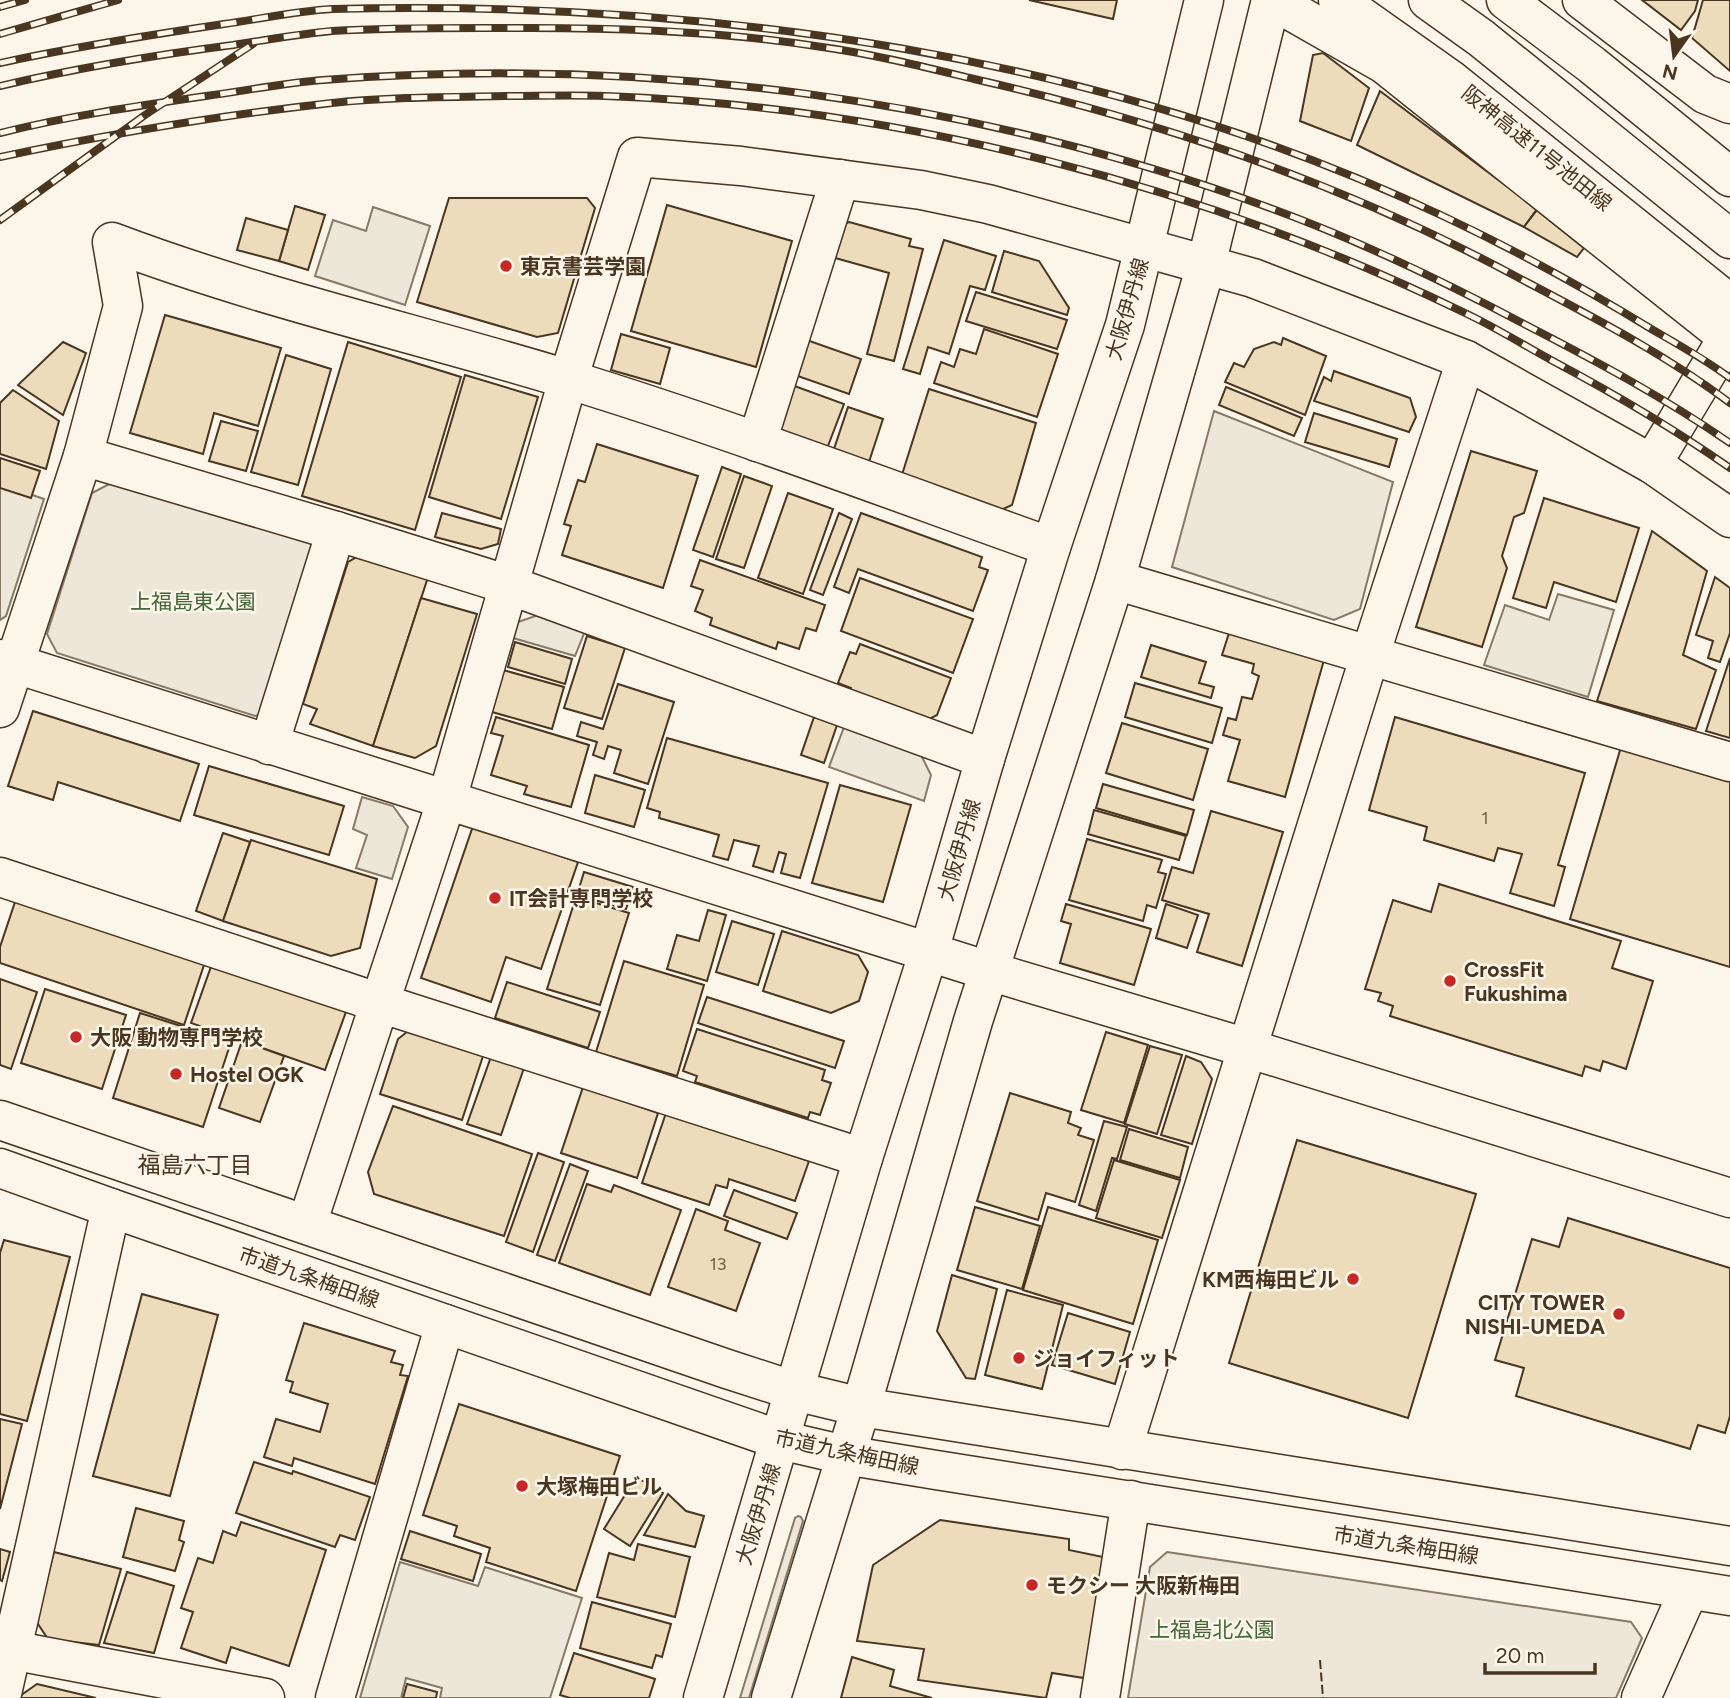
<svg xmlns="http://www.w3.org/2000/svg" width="1730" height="1698" viewBox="0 0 1730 1698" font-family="Figtree,'Noto Sans JP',sans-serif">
<rect width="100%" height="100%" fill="#fbf6e9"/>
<g fill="#ede6d9" stroke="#887966" stroke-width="2">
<path d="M113,482L310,541L318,555L269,712L255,716L57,653L47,634L92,493Z"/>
<path d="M798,1516L801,1517L803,1521L749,1698H740L795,1518Z"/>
<path d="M1167,1552L1631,1622L1642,1638L1616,1698H1128L1150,1567Z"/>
</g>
<g fill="#ede7d9" stroke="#887966" stroke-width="2">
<path d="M373,207L430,226L405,305L315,276L333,220L366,231Z"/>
<path d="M1214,411L1393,482L1360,609L1334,620L1172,567Z"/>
<path d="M0,484L44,499L6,616L0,620Z"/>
<path d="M1558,594L1614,610L1588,697L1484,665L1505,605L1549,620Z"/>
<path d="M538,615L585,631L575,656L513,638L518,622Z"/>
<path d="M844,727L921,755L931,775L924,801L829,767Z"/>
<path d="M362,797L393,806L408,827L392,879L356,868L367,835L353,829Z"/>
<path d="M400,1562L478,1586L485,1567L582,1598L550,1698H440L442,1688L406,1678L401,1698H360Z"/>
</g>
<g fill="#ecdcbc" stroke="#4a3520" stroke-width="2">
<path d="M1029,0H1117L1113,19Z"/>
<path d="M1642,0H1698L1695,11L1681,30Z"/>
<path d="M1703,0H1730V71L1692,38Z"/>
<path d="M1323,53L1369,88L1351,141L1300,121L1313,55Z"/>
<path d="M1380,91L1537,209L1524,227L1357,145Z"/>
<path d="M449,198H587L595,208L558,333L537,337L417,302Z"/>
<path d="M667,205L792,241L756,367L631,331Z"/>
<path d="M295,206L325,215L308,270L279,261Z"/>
<path d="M1537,210L1584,248L1577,257L1524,227Z"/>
<path d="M246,218L288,230L279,261L237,250Z"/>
<path d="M849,222L911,239L909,246L923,249L894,361L867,354L889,273L828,256L834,231Z"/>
<path d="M944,240L996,256L985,290L970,286L949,354L928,347L920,374L903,369Z"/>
<path d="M1004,251L1039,261L1069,308L1067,315L992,292Z"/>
<path d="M976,292L1067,320L1057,349L966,321Z"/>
<path d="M165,315L281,348L258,426L214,413L203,454L130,433Z"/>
<path d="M984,329L1058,354L1037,417L934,383L941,362L954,367L960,349L976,354Z"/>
<path d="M621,334L670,348L660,384L611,370Z"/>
<path d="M801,338L861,359L849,394L789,373Z"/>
<path d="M1283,338L1326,356L1305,415L1225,382L1234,363L1244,367L1254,349L1274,342L1281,345Z"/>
<path d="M63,342L86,353L63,415L18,385Z"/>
<path d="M348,342L461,377L415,530L302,496Z"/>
<path d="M286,355L331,369L298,485L251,472Z"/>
<path d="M1334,371L1410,398L1416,417L1409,432L1314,401L1324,377L1331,381Z"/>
<path d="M465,375L538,397L501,519L429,497Z"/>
<path d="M789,384L844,404L826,451L784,436L776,423Z"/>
<path d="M1226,387L1302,418L1294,436L1219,405Z"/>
<path d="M929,389L1036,423L1012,505L1001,510L900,481Z"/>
<path d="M13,390L59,421L46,469L0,454V403Z"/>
<path d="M848,407L883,419L867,468L832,455Z"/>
<path d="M1314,413L1397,439L1389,467L1305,442Z"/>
<path d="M221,421L258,431L246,471L209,461Z"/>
<path d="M597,444L698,476L663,588L562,555L571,526L564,524L578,480L585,482Z"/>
<path d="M1471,451L1537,471L1524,513L1514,517L1502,556L1507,568L1482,647L1416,627Z"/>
<path d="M0,458L40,471L31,498L0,488Z"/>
<path d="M722,467L741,474L713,557L693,550Z"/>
<path d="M744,476L772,486L744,568L716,559Z"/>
<path d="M788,493L833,509L803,594L758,578Z"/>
<path d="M1544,498L1639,528L1616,602L1554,582L1546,608L1513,598Z"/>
<path d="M442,513L501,529L498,544L481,549L435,537Z"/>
<path d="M839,513L852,519L823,595L810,590Z"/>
<path d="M861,513L982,557L979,567L988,570L973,611L858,569L849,593L834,587Z"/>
<path d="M1652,531L1707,571L1683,655L1716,670L1696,729L1597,701Z"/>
<path d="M366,552L429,574L373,746L310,724L317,709L303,704L348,562Z"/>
<path d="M700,560L825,605L816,631L806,628L799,649L778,642L776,649L710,625L712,618L695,611L703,590L691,586Z"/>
<path d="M1715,577L1730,588V633L1720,662L1708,658L1713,641L1696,635Z"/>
<path d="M860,578L973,619L953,673L841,631Z"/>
<path d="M421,598L477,614L436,746L415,758L373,746Z"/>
<path d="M1229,633L1324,660L1285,797L1228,781L1240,740L1223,735L1228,718L1236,720L1242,697L1252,699L1259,676L1252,673L1254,664L1222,655Z"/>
<path d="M587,636L625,648L602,719L564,708Z"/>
<path d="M515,642L572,659L565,684L508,667Z"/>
<path d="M860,644L951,678L937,715L924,722L849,694L851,688L838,683L850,652L856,654Z"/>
<path d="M1151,645L1206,662L1199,683L1214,687L1211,698L1141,677Z"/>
<path d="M1730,658V738L1706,731Z"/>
<path d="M503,670L564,687L552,729L492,712Z"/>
<path d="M1135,683L1222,708L1212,743L1125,717Z"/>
<path d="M618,684L674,702L648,784L614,773L621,750L608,746L604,759L593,755L597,742L577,736L581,722L603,729Z"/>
<path d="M33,711L199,764L180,821L58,782L53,800L8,786Z"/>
<path d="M496,717L589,745L571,807L524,794L527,786L491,775L503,736L491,733Z"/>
<path d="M814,717L837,725L824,763L801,755Z"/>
<path d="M1395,717L1585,773L1558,865L1565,867L1554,906L1510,893L1522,854L1498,848L1494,861L1424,840L1427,827L1369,810Z"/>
<path d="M1122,723L1208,749L1193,800L1106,773Z"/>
<path d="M667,738L828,783L800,878L781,873L786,854L779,852L773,872L753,866L759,846L734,840L728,860L713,856L719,835L659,818L660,812L647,808Z"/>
<path d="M1621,747L1730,780V967L1570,919Z"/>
<path d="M209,766L344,806L329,855L194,815Z"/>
<path d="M595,775L645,790L634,827L585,813Z"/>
<path d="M1103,784L1194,810L1187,835L1096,808Z"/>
<path d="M840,785L911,805L883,902L812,883Z"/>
<path d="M1094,810L1186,836L1179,860L1088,834Z"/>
<path d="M1211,811L1283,832L1242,966L1197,952L1209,914L1162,900L1172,867L1193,873Z"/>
<path d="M473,826L578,862L541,969L506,957L491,1002L421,978Z"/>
<path d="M223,833L250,842L223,921L196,911Z"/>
<path d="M1087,839L1162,860L1158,872L1166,874L1156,908L1147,905L1143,921L1069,900Z"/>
<path d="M251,840L377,879L360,948L331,956L223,921Z"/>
<path d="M584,872L633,887L626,909L577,895Z"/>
<path d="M1439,884L1621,941L1612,968L1653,981L1626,1069L1603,1061L1600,1071L1585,1066L1582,1076L1390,1016L1393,1006L1378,1001L1381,993L1365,989L1393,900L1431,912Z"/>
<path d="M17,896L206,959L184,1025L0,963V947Z"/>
<path d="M576,897L629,913L600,1005L547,989Z"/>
<path d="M1066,904L1151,929L1134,985L1060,963L1071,924L1061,921Z"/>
<path d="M1166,904L1198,915L1187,948L1156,938Z"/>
<path d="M708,910L726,915L707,981L667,969L677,935L699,941Z"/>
<path d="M732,921L774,934L758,985L716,972Z"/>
<path d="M782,931L858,955L868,972L859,1001L831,1013L763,991Z"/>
<path d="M213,961L347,1009L325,1070L191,1023Z"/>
<path d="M624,961L704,985L677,1076L596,1052Z"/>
<path d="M0,979L37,992L11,1069L0,1065Z"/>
<path d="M507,982L600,1012L588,1048L495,1018Z"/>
<path d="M45,989L126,1015L102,1089L21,1063Z"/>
<path d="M707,997L844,1041L835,1068L698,1023Z"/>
<path d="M140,1013L231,1042L203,1127L113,1098Z"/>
<path d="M413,1027L485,1050L462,1120L380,1094L398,1039Z"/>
<path d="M697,1029L825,1070L822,1080L831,1083L820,1115L810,1112L808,1118L695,1082L697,1076L683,1071Z"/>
<path d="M1106,1032L1148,1045L1124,1123L1081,1110Z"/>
<path d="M242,1041L284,1056L260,1122L219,1108Z"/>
<path d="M1150,1046L1182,1055L1157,1134L1125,1124Z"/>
<path d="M492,1054L525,1065L501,1135L467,1124Z"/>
<path d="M1186,1056L1201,1062L1212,1079L1192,1144L1161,1135Z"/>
<path d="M583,1087L658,1113L637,1178L561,1153Z"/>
<path d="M1010,1093L1071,1112L1068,1123L1081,1128L1078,1135L1094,1140L1075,1202L1046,1193L1038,1220L977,1201Z"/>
<path d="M393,1106L532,1154L504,1236L374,1194L368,1172Z"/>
<path d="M666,1113L809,1161L795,1201L729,1179L727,1188L716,1185L709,1205L642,1183Z"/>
<path d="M1104,1121L1127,1127L1117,1159L1112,1158L1096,1211L1079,1205Z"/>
<path d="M1129,1129L1188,1147L1180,1178L1120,1160Z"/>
<path d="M1297,1140L1476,1194L1408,1418L1229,1363Z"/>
<path d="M538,1153L564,1162L533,1252L506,1242Z"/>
<path d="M1114,1160L1180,1180L1162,1238L1096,1218Z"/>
<path d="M570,1164L588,1171L555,1261L537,1255Z"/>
<path d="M587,1184L611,1192L614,1185L681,1210L650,1295L559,1263Z"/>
<path d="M734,1190L797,1213L787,1239L724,1216Z"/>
<path d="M975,1207L1040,1226L1022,1289L957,1270Z"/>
<path d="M1048,1207L1158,1240L1133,1324L1023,1290Z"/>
<path d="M696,1209L728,1221L725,1230L760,1243L736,1311L668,1287Z"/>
<path d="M1568,1218L1730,1268V1416L1725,1433L1698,1425L1690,1449L1516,1396L1524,1368L1495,1360L1532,1239L1559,1247Z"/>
<path d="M4,1240L70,1257L27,1421L0,1414V1253Z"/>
<path d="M952,1275L997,1289L975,1379L966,1378L937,1331Z"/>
<path d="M1007,1290L1063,1305L1042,1389L985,1375Z"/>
<path d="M142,1294L218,1315L170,1496L93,1476Z"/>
<path d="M1068,1313L1130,1332L1115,1384L1052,1365Z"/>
<path d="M304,1323L395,1351L391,1362L403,1365L400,1375L408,1376L375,1484L294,1458L292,1466L264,1457L276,1419L320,1432L328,1404L290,1392L293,1382L286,1380Z"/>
<path d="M459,1404L620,1456L576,1591L486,1562L490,1548L454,1536L457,1526L423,1515Z"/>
<path d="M0,1419L22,1424L0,1509Z"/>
<path d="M254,1462L292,1474L293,1471L370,1497L355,1540L340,1535L335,1547L236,1513Z"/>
<path d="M636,1477L663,1493L630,1546L604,1529Z"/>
<path d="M668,1494L686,1511L704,1516L695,1547L644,1535Z"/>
<path d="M136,1508L184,1521L179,1540L184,1542L175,1571L123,1557Z"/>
<path d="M940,1520L1069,1539V1550L1103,1557L1084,1678L1052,1673L1046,1698L918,1680L924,1649L857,1641L873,1565Z"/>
<path d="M241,1522L326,1550L289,1666L231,1647L226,1663L181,1648L193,1612L181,1608L198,1558L213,1563L223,1531L236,1536Z"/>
<path d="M410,1531L481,1554L473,1581L401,1559Z"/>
<path d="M638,1544L690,1557L675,1617L597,1597L609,1553L634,1560Z"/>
<path d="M0,1549L10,1552L2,1581L0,1580Z"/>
<path d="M54,1552L121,1569L99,1645L48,1639L36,1621Z"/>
<path d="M127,1572L174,1586L154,1653L104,1643Z"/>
<path d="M592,1602L671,1624L662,1657L656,1655L652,1668L580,1648Z"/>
<path d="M574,1653L655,1679L649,1698H570L560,1695Z"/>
<path d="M852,1657L894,1670L890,1686L932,1698H841Z"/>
<path d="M37,1684L96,1698H17Z"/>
<path d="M407,1684L437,1692L436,1698H403Z"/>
</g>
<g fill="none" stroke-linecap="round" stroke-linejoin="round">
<g stroke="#4a3520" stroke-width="41">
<g id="minor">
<path d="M1272,0L1384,64L1730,339"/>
<path d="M1582,0L1705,94L1730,104"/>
<path d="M757,442L840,179"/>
<path d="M83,456L336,531L509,585L985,759"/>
<path d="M1652,464L1728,337"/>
<path d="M1115,580L1730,762"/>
<path d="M0,659L989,971L1247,1048L1730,1198"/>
<path d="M0,708L83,456L123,306L112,242C260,298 416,333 567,379C730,429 891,490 1051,547"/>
<path d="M269,745L336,531"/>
<path d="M0,877L380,1003L863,1158"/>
<path d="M307,1224L447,799L568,380L637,157L741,166L921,190L988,204L1253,278L1466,360L1652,464L1730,518"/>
<path d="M1122,1450L1370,655L1466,360"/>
<path d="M0,1648L265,1698"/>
<path d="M1,1698L111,1208"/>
<path d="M335,1698L445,1324"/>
<path d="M1100,1698L1131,1500"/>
<path d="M1641,1698L1689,1590"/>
</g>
</g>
<g stroke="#4a3520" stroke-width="41">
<g id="major">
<path d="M0,1120L727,1369L795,1391L861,1407L1730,1546"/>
<path d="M0,1168L111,1208L780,1440L845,1455L936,1470L1730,1596"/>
<path d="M703,1698L863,1158L929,951L985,759L1051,547L1125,325L1204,0"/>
<path d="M771,1698L861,1407L973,1021L1115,580L1206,265L1271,0"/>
</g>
</g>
<g stroke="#4a3520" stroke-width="41">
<g id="highway">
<path d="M1338,0L1451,80L1730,304"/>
<path d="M1428,0L1481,38L1730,239"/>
<path d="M1506,0L1592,65L1730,177"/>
</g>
</g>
<use href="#minor" stroke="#fbf6e9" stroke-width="38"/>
<use href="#major" stroke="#fbf6e9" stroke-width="38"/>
<use href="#highway" stroke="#fbf6e9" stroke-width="38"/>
<g stroke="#4a3520" stroke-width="8">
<g id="rail">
<path d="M0,7L25,0"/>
<path d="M0,34L118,0"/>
<path d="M0,63C74,47 149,35 224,24C260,19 296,11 332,9C712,0 1101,54 1445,217C1517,251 1586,289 1653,330C1679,345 1706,360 1730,378"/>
<path d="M0,86C77,68 155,55 233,45C266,40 299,34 332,31C398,27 466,28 532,28C629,28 727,32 822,47C873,54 924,67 974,79C1164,122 1347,185 1519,278C1591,316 1665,354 1730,403"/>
<path d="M0,133C68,116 137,106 206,96C244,91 284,83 323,80C644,56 967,97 1270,208C1358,240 1443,281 1526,325C1596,361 1665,398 1730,443"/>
<path d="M0,157C109,134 221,115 332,103C389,97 448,97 505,96C538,96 572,95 605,96C896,106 1202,185 1463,312C1493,326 1522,344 1551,360C1613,393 1673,428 1730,468"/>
<path d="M0,220L145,115L253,44"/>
</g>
</g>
<use href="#rail" stroke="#fbf6e9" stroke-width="5" stroke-dasharray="16" stroke-linecap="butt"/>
<path stroke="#4a3520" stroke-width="2" stroke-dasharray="9 3.5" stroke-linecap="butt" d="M1320,1660L1323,1698"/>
</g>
<g fill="#c62828" stroke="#fbf6e9" stroke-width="2.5">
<circle cx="506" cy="266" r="7"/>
<circle cx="495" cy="898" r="7"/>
<circle cx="1450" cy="981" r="7"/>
<circle cx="76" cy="1037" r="7"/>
<circle cx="176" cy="1074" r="7"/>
<circle cx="1353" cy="1279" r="7"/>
<circle cx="1619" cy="1314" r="7"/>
<circle cx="1019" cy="1358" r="7"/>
<circle cx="522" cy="1486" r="7"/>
<circle cx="1032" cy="1585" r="7"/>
</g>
<g text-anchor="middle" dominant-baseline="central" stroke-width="5" stroke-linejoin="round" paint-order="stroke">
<g font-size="18" fill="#725f47">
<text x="1485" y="818">1</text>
<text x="718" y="1264">13</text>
</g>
<g font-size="21" fill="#4a3520" stroke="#fbf6e9">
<text transform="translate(1537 148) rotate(39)">阪神高速11号池田線</text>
<text transform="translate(1127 309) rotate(-74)">大阪伊丹線</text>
<text transform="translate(959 850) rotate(-74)">大阪伊丹線</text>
<text transform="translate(309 1277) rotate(19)">市道九条梅田線</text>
<text transform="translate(847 1452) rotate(12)">市道九条梅田線</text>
<text transform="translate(758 1514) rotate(-73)">大阪伊丹線</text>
<text transform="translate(1406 1545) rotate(9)">市道九条梅田線</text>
</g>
<g font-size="21" font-weight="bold" fill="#4a3520" stroke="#fbf6e9" text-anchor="start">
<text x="520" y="266">東京書芸学園</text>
<text x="509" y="898">IT会計専門学校</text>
<text x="1464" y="969">CrossFit<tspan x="1464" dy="24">Fukushima</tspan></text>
<text x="90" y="1037">大阪 動物専門学校</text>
<text x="190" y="1074">Hostel OGK</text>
<text x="1339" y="1279" text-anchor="end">KM西梅田ビル</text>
<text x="1605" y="1302" text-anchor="end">CITY TOWER<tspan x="1605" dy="24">NISHI-UMEDA</tspan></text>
<text x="1033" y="1358">ジョイフィット</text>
<text x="536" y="1486">大塚梅田ビル</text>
<text x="1046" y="1585">モクシー 大阪新梅田</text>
</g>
<g font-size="21" fill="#436837" stroke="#fbf6e9">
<text x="193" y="601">上福島東公園</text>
<text x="1212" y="1629">上福島北公園</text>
</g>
<g font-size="23" fill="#4a3520" stroke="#fbf6e9">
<text x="195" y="1165">福島六丁目</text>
</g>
</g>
<g transform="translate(1674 56) rotate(194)" stroke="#fbf6e9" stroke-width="5" paint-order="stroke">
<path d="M0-5L12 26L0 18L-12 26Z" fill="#4a3520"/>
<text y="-10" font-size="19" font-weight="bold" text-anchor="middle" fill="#4a3520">N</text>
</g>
<path d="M1485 1663v10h110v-10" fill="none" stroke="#4a3520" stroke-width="3.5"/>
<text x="1496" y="1663" font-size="21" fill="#4a3520" stroke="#fbf6e9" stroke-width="5" paint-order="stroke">20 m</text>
</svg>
